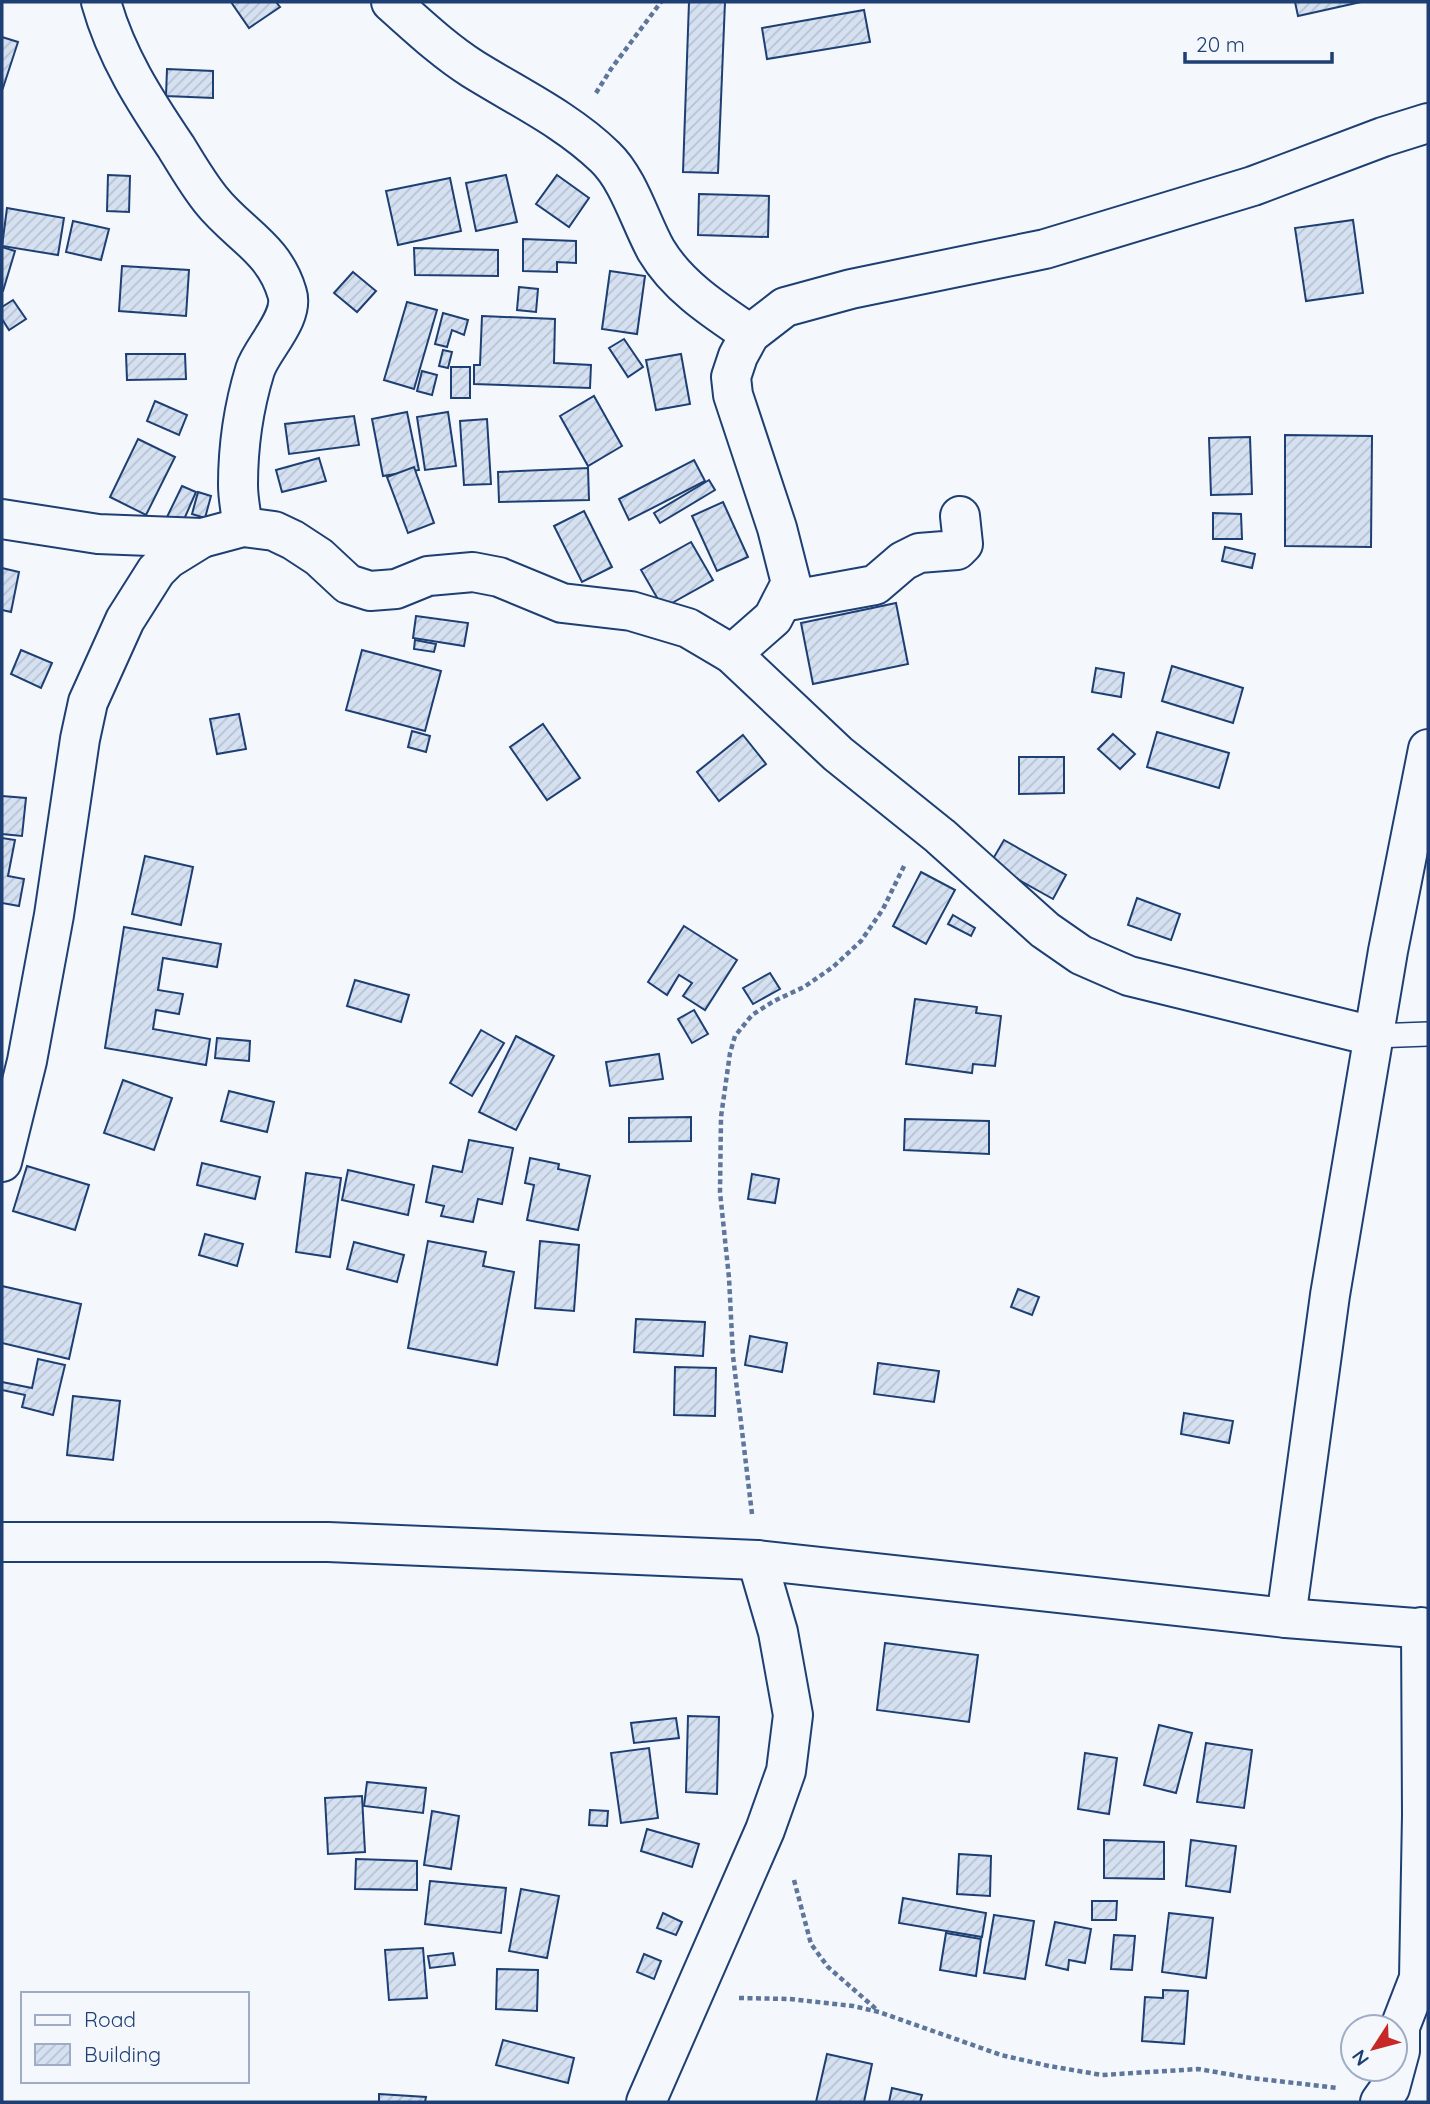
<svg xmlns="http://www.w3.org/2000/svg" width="1430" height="2104" viewBox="0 0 1430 2104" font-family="Quicksand,sans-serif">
<defs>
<pattern id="building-hatch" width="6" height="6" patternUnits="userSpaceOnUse" patternTransform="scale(1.75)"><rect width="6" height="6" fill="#d5e0f0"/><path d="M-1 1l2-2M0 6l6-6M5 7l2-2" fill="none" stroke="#b6c1d1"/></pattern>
</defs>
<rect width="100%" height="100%" fill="#f4f7fb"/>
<g fill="url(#building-hatch)" stroke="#1d3f73" stroke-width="2">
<path d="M231,2H276L280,7L249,28Z"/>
<path d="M689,2H725L718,173L683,172Z"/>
<path d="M1295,2H1361L1298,16Z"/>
<path d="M864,10L870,42L767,59L762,28Z"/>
<path d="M2,37L18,42L3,88L2,87Z"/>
<path d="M167,69L213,71V98L166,96Z"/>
<path d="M108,175L130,176L129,212L107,211Z"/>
<path d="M506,175L517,222L476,231L466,183Z"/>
<path d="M557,175L589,198L569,227L536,204Z"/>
<path d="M450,178L461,231L398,245L386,191Z"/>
<path d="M699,194L769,196L768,237L698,235Z"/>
<path d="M7,208L64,218L58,255L2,246Z"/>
<path d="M1353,220L1363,293L1306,301L1295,228Z"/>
<path d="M73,221L109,229L101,260L66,252Z"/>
<path d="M523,239L576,241V263L557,262V272L523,271Z"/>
<path d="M2,247L15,251L3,291H2Z"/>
<path d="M414,248L498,250V276L415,275Z"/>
<path d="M122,266L189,270L186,316L119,311Z"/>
<path d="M610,271L645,276L637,334L602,329Z"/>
<path d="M353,272L376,291L357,312L334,293Z"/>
<path d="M519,287L538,289L536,312L517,310Z"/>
<path d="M13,300L26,319L9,330L2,319V307Z"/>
<path d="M407,302L437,310L414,389L384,380Z"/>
<path d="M443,313L468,320L464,335L452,330L447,347L435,344Z"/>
<path d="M482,316L555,319L554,363L591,365L590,388L474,384V365H480Z"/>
<path d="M624,339L643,367L628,377L609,348Z"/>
<path d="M443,350L452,352L448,368L439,366Z"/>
<path d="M126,354H185L186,379L127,380Z"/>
<path d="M681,354L690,404L656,410L646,360Z"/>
<rect x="451" y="367" width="19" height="31"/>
<path d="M422,371L437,375L432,395L417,391Z"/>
<path d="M594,396L622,446L588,466L560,416Z"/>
<path d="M155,401L187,415L179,435L147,421Z"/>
<path d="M407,412L419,470L383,476L372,419Z"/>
<path d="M448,412L456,466L425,470L417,417Z"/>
<path d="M354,416L359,445L289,454L285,424Z"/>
<path d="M487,419L491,484L464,485L460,421Z"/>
<path d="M1285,435L1372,436L1371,547L1285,546Z"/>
<path d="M1250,437L1252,494L1211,495L1209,438Z"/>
<path d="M138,439L175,457L146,515L110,497Z"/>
<path d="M319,458L326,481L282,492L276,470Z"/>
<path d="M694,460L705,481L629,520L619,499Z"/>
<path d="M414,467L434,523L408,533L387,477Z"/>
<path d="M588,468L589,500L499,502L498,472Z"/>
<path d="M709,480L715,490L660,523L654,513Z"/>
<path d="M182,486L196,492L182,524L167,517Z"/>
<path d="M198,492L211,496L205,518L192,514Z"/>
<path d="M723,502L748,557L717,571L692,516Z"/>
<path d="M584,511L612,567L582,582L554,526Z"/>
<path d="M1213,513L1241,514L1242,539H1213Z"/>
<path d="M691,542L713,580L663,608L641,570Z"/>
<path d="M1225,547L1255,554L1252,568L1222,561Z"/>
<path d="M2,568L19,572L11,612L2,610Z"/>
<path d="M896,603L908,664L813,684L801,623Z"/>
<path d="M416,616L468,623L464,646L413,638Z"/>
<path d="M415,640L436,644L434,652L414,649Z"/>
<path d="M21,650L52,663L41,688L11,674Z"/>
<path d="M362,650L441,671L425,731L346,710Z"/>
<path d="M1172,666L1243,688L1233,723L1162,701Z"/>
<path d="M1096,668L1124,673L1121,697L1092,692Z"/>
<path d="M239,714L246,749L217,754L210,719Z"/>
<path d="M543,724L580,778L547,800L510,747Z"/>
<path d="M412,731L430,736L426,752L408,747Z"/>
<path d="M1157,732L1229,753L1219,788L1147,767Z"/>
<path d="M1113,734L1135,754L1120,769L1098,749Z"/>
<path d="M743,735L766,764L719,801L697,772Z"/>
<path d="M1019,757H1064V793L1019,794Z"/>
<path d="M2,796L26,798L22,836L2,834Z"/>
<path d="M2,838L15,840L8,876L24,879L19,906L2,903Z"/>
<path d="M1004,840L1066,875L1053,899L990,864Z"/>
<path d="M145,856L193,867L181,925L132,914Z"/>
<path d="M921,872L955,890L926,944L893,926Z"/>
<path d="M1137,898L1180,914L1171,940L1128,925Z"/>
<path d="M953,915L975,928L971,936L948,924Z"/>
<path d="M684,926L737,960L705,1010L683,996L692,983L679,975L667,995L648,982Z"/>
<path d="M124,927L221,944L217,967L163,958L158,990L183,994L179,1014L156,1010L153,1029L210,1039L206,1065L105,1048Z"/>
<path d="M770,973L780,989L753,1004L743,988Z"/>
<path d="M355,980L409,995L401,1022L347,1006Z"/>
<path d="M915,999L977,1007L976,1013L1001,1016L995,1066L973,1064L972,1073L906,1064Z"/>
<path d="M694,1010L708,1034L692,1043L678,1019Z"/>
<path d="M481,1030L504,1043L472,1096L450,1083Z"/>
<path d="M516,1036L554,1056L516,1130L479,1112Z"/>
<path d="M217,1038L250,1041L249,1061L215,1058Z"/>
<path d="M659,1054L663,1079L610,1086L606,1062Z"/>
<path d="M123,1080L172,1098L154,1150L104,1133Z"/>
<path d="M229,1091L274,1102L267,1132L221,1121Z"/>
<path d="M691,1117V1141L629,1142V1118Z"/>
<path d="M905,1119L989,1121V1154L904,1150Z"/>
<path d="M469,1140L513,1148L502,1204L478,1199L473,1222L441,1216L444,1206L426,1202L433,1166L462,1172Z"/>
<path d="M530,1158L559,1164L558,1169L590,1176L578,1230L527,1220L534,1185L525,1183Z"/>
<path d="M202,1163L260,1177L255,1199L197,1185Z"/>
<path d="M27,1166L89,1185L75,1230L13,1211Z"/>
<path d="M348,1170L414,1185L408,1215L342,1200Z"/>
<path d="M306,1173L341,1178L330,1257L296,1252Z"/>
<path d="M752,1174L779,1179L775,1203L748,1199Z"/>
<path d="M205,1234L243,1244L237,1266L199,1255Z"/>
<path d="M428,1241L486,1252L483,1266L514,1272L497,1365L408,1348Z"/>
<path d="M540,1241L579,1245L574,1311L535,1308Z"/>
<path d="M354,1242L404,1255L397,1282L347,1269Z"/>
<path d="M2,1286L81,1304L69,1359L2,1343Z"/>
<path d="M1018,1289L1039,1297L1032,1315L1011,1307Z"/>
<path d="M636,1319L705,1322L703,1356L634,1352Z"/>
<path d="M750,1336L787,1343L782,1372L745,1365Z"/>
<path d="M38,1359L65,1365L53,1415L22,1407L25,1395L2,1390V1382L32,1388Z"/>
<path d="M878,1363L939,1371L934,1402L874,1394Z"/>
<path d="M675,1367L716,1368L715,1416L674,1415Z"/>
<path d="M73,1396L120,1401L113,1460L67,1455Z"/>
<path d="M1184,1413L1233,1421L1229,1443L1181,1434Z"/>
<path d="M885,1643L978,1655L969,1722L877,1710Z"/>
<path d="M688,1716L719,1717L717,1794L686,1792Z"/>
<path d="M676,1718L679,1738L634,1743L631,1723Z"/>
<path d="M1159,1725L1192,1733L1176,1793L1144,1785Z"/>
<path d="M1206,1743L1252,1750L1244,1808L1197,1802Z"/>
<path d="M649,1748L658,1818L621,1823L611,1753Z"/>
<path d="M1085,1753L1117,1758L1109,1814L1078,1809Z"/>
<path d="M367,1782L426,1788L423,1813L364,1806Z"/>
<path d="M362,1796L365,1852L328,1854L325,1798Z"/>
<path d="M590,1810L608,1811L607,1826L589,1825Z"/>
<path d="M432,1811L459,1816L451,1869L424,1865Z"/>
<path d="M647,1829L699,1844L692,1867L641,1851Z"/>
<path d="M1104,1840L1164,1842V1879L1104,1878Z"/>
<path d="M1191,1840L1236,1846L1230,1892L1186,1886Z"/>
<path d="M959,1854L991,1856L990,1896L957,1894Z"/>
<path d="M356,1859L417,1861V1890L355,1889Z"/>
<path d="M430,1881L506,1888L501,1933L425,1924Z"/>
<path d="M521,1889L559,1896L547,1958L509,1951Z"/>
<path d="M903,1898L986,1913L982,1937L899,1923Z"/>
<path d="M1092,1901H1117L1116,1920H1092Z"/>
<path d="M663,1913L682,1922L676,1935L657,1928Z"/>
<path d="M1169,1913L1213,1918L1206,1978L1162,1972Z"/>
<path d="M994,1915L1034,1921L1025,1979L984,1973Z"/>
<path d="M1055,1922L1091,1929L1085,1963L1069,1960L1068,1970L1046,1965Z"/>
<path d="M946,1933L981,1939L976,1976L940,1970Z"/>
<path d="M1114,1935L1135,1936L1132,1970L1111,1969Z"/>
<path d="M423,1948L427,1998L389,2000L385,1950Z"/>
<path d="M453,1953L455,1965L430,1968L428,1956Z"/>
<path d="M644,1954L661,1961L654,1979L637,1972Z"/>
<path d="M497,1969L538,1970L537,2011L496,2009Z"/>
<path d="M1163,1990L1188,1991L1184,2044L1142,2041L1145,1997L1163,1998Z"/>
<path d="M503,2040L574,2058L568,2083L496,2065Z"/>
<path d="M827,2054L872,2064L864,2102H816Z"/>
<path d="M892,2088L922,2095L920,2102H889Z"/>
<path d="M379,2094L426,2097L425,2102H379Z"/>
</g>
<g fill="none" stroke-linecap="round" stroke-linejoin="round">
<g stroke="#1d3f73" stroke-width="26">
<path id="lane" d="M1373,1036L1428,1034"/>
</g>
<g stroke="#1d3f73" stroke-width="42">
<g id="street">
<path d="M101,2C116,56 145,101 176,147C187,165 198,184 211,200C238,234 274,248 287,293C295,318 262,348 255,370C244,406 238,447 238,485C238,499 241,513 243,527"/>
<path d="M391,2C417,25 443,50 473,69C518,97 567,120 605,157C629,180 640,221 656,250C678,287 716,311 750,334"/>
<path d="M2,519L98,534L202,538"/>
<path d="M782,602L875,585L903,561L919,553L957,550L963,544L960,516"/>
<path d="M732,654L773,618L791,583L777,528L733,395L731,377L738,356L750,334L785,307L851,289L1045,249L1253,186L1383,137L1428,123"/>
<path d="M2,1162L27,1061L54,915L80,739L88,702L125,620L156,571L168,559L202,538L243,527L274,531L293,540L319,557L348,584L370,591L396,589L428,576L473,572L499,577L562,603L631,611L688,628L732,654L838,754L940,836L1045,930L1081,955L1129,976L1373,1036"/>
<path d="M1286,1618L1330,1295L1388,951L1428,749"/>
<path d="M646,2102L765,1830L786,1771L793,1715L778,1632L757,1560"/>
<path d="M1380,2102L1390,2088L1400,2051V2027L1419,1978L1422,1815L1421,1627"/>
</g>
</g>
<g stroke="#1d3f73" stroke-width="42">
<path id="secondary" d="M2,1542H328L757,1560L1286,1618L1428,1629"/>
</g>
<g stroke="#5e769c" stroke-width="4.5" stroke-dasharray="5 3.5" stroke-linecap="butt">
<path d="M596,93L611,69L661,2"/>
<path d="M752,1514L733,1356L729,1278L720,1192L721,1117L730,1053L735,1036L752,1015L774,1001L804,987L833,967L861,941L883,909L905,864"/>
<path d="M794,1880L811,1944L828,1967L876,2009"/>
<path d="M739,1998L790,1999L853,2006L879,2012L1001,2055L1049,2066L1102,2075L1198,2069L1251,2078L1338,2088"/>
</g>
<use href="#lane" stroke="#f4f7fb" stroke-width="23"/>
<use href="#street" stroke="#f4f7fb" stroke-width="38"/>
<use href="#secondary" stroke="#f4f7fb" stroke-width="38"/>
</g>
<rect width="1430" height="2104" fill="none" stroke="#1d3f73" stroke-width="7"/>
<rect x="21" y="1992" width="228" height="91" fill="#f4f7fb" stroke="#9eadc5" stroke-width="2"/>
<rect x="35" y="2015" width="35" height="10" fill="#f4f7fb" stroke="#9eadc5" stroke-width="2"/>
<text x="84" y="2027" font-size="21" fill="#1d3f73">Road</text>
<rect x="35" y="2044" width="35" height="21" fill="url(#building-hatch)" stroke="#9eadc5" stroke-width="2"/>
<text x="84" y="2062" font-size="21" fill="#1d3f73">Building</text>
<g transform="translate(1374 2048) rotate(234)"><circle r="33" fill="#f4f7fb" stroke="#9eadc5" stroke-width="2"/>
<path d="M0-5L12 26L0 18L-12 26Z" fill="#c62828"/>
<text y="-10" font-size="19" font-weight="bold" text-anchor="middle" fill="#1d3f73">N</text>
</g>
<path d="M1185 52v10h147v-10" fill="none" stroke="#1d3f73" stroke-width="3.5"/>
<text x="1196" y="52" font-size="21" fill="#1d3f73" stroke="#f4f7fb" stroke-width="5" paint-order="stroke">20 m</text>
</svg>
